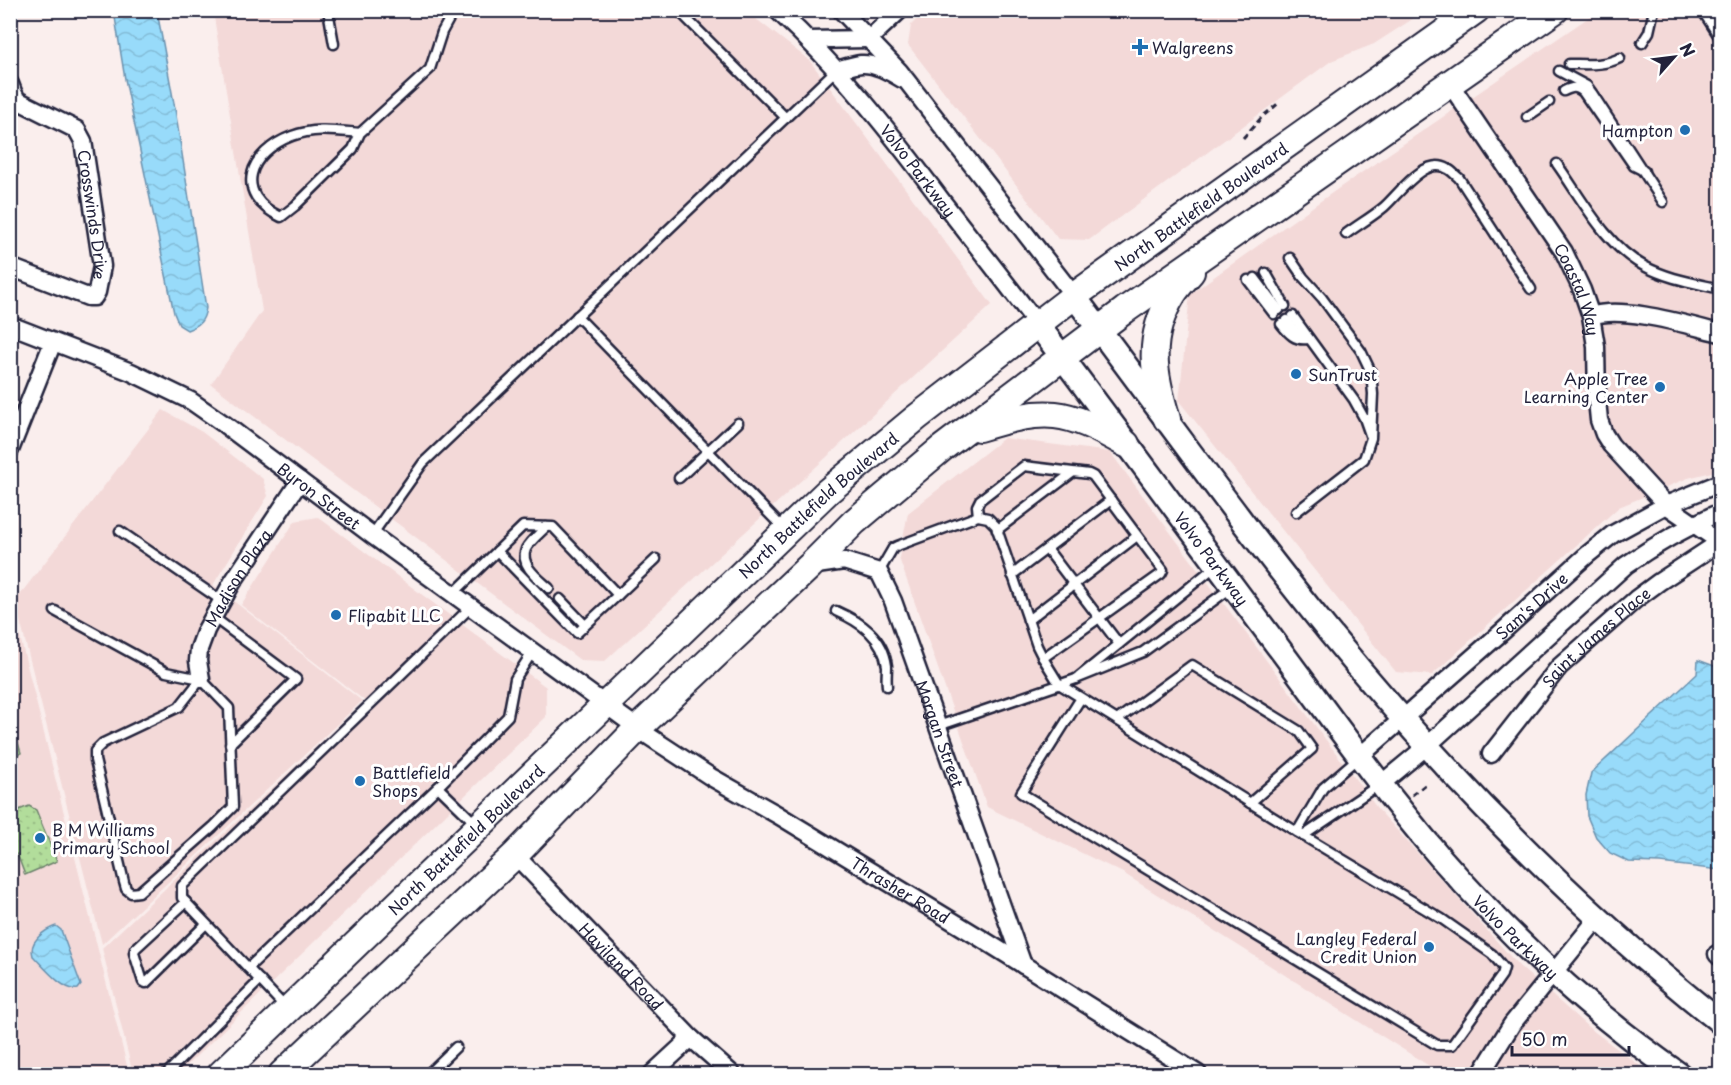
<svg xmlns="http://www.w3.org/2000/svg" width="1731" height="1085" viewBox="0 0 1731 1085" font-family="'Playpen Sans',sans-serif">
<defs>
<pattern id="park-dots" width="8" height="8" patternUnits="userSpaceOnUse" patternTransform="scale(1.5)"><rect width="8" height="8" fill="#b2dd9b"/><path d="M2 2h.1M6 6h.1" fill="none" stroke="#99bd86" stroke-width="1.8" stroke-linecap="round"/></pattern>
<pattern id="water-waves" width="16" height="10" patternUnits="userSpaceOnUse" patternTransform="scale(1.5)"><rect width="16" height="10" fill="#98dbfa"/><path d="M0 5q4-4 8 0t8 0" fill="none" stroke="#83bcd7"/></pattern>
</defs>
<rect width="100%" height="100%" fill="#faeeed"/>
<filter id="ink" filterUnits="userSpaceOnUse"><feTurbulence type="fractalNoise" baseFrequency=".0167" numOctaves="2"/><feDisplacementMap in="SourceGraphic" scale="12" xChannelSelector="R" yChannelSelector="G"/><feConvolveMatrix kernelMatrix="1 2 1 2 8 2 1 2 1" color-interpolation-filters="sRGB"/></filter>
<g filter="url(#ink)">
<g fill="#f3d9d8">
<path d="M926,10H1425V11L1374,44L1331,61L1089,240L1058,239L908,45L911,25Z"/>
<path d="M213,11H746L810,61L992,305L605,661L580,660L211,384L262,311Z"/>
<path d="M1598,11H1720V470L1688,478L1619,507L1432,675L1396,672L1179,401L1190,294L1339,188Z"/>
<path d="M163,410L202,432L263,479L268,496L213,585L362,701L102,944L15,601Z"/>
<path d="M1004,438L1110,452L1377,808L1519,966L1588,1027L1651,1074H1442L1123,873L987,807L899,558L908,513Z"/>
<path d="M318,517L546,687V717L178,1074H133L102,948L365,701L241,605L295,521Z"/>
<path d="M11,601L129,1074H11Z"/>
</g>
<path fill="#b2dd9b" stroke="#6a806b" stroke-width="1.5" d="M10,715L21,753L11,759H10Z"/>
<path fill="url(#park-dots)" stroke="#6a806b" stroke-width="1.5" d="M29,806L36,810L57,861L25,875L17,854L11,857V813Z"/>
<g fill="url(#water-waves)" stroke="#6991ae" stroke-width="1.5">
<path d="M114,11H157L175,109L206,308C204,321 200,325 187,330L179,325L174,313L125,79Z"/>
<path d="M1698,660L1720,668V870L1660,863L1629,862L1610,853L1596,837L1587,816L1586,795L1591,773L1697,674Z"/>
<path d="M56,926L61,930L81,985L78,989C63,992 43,966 33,956C28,942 44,930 56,926Z"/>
</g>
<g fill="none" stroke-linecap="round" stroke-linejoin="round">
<g stroke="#22223b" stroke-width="13">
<g id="lane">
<path d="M328,10L334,44"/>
<path d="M678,10L786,118"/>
<path d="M1702,10L1720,38"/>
<path d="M1642,43L1649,32L1654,10"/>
<path d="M1569,64C1587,64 1604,66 1620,58"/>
<path d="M1559,71L1587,86L1592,93L1663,202"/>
<path d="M1564,91C1572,87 1576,86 1583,92L1634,166L1644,171"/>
<path d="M1527,117L1549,102"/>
<path d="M360,133C337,131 315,127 292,136C249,152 232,194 281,217L295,206L353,149L360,133L430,69L442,32L454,10"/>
<path d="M1557,164C1582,199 1605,245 1644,266C1668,279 1695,283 1720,289"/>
<path d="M1346,234C1358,225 1372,217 1384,207C1399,194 1425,155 1448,169C1452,171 1455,175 1459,178L1531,289"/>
<path d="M1290,258L1303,277L1322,298L1361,351L1371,372L1373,394L1371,438L1364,459L1296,512"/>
<path d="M1266,273L1285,306"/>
<path d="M1255,278L1279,310"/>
<path d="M1248,280L1274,314"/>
<path d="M577,316L784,529"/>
<path d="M1293,316L1354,400L1364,418L1370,435"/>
<path d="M1287,320L1295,331L1305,338"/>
<path d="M1281,324C1289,334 1295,341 1308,339"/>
<path d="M679,478L738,423"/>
<path d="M978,516L977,506L980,500L1024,466L1089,474L1093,476L1163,570L1161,574L1043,658"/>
<path d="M546,527C540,533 530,541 526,549C519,565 539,579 549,588"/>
<path d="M997,530L1072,473"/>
<path d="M120,531L222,601"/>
<path d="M372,535L423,463L836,70"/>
<path d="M1047,549L1119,644"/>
<path d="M497,551L577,633L618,595"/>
<path d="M1217,565L1076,679L1143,652L1231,588"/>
<path d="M879,572L893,548L897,546L978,516L988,518L996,526L1037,646L1043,658L1059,684L1297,832L1442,919L1492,954L1504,968L1502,975L1452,1045H1437L1021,793L1081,698"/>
<path d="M1012,575L1111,500"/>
<path d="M453,594L523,526L553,527L618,595L656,559"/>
<path d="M560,599L585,625"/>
<path d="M55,611L166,672L201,679L229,708L233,807L213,827L139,892L131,893L126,889L124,882L95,760V751L103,743L179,707L201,679"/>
<path d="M836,611C861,622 883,637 887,666C887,673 886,679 887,686"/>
<path d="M213,617L296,679L230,744"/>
<path d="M1028,620L1137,536"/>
<path d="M1117,720L1192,665L1299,731L1312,749L1250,803"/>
<path d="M938,726L1076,679"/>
<path d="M438,787L476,824"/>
<path d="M1297,832L1323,788L1359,757"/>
<path d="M1303,836L1380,784"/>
<path d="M186,902L135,949L134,953L143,982L146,983L206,924"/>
<path d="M248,968L438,787L508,716L515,679L533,651"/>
<path d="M286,1008L182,898V886L471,607"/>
<path d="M167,1073L260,980"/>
<path d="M428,1074L456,1047"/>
</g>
</g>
<g stroke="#22223b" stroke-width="21">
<g id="street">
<path id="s1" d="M777,10C840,68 891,133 942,201C974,242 1006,283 1038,325"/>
<path d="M841,10L899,71L1074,296"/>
<path d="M808,40L869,39L900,10"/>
<path d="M836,70C844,68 853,65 861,64C874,63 891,72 902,79"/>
<path id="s2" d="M10,84L13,92L17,100L77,130L83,141L102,266L97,292L94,297H88L10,267"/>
<path id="s3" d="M1450,84L1564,252L1582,290L1591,316L1596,346L1597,400L1599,420L1604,434L1611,445L1666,505L1720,542"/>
<path d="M1591,316C1623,305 1687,325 1720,333"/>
<path id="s4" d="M10,325L131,372L191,401L224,424L372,535L650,737L711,777L778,815L982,939L1198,1074"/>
<path d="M10,450L53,342"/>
<path id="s5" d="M810,566L844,561L879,572L893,601L1023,965"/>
<path id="s6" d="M201,679L198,661L199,649L206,630L232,583L300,481"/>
<path id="s7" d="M1491,754L1559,667L1636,599L1659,582L1720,542"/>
<path id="s8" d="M1360,756L1503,631L1587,555L1613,534L1666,505L1720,483"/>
<path d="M1381,784L1427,746L1626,565C1656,544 1687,527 1720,512"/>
<path id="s9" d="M515,855L691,1038L732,1074"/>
<path d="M1717,954L1720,957"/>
<path d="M652,1074L691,1038"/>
<path d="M1481,1074L1512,1024L1598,918"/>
</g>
</g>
<g stroke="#22223b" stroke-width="27">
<g id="secondary">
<path d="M1074,296C1159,408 1240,523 1329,632C1446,775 1575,907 1720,1022"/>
<path id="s10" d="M1038,325C1120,433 1200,543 1282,652C1333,721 1384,792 1440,857C1511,938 1591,1013 1679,1074"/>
</g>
</g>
<g stroke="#22223b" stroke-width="30">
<g id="primary">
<path d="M1167,419C1153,373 1146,338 1173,294C1178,286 1185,279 1191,272"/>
<path d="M979,428C1048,407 1064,409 1126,444"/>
<path id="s11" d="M221,1074L827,492L916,418L1074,296L1476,10"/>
<path d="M282,1074L515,855L638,728L810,566L854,522L941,449L1125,310L1555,10"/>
</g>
</g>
<g stroke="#22223b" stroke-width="3" stroke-dasharray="6 4.5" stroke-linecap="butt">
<path d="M1243,138L1262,117L1280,102"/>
<path d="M1412,795L1425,785"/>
</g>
<use href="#lane" stroke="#fff" stroke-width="8"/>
<use href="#street" stroke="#fff" stroke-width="16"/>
<use href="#secondary" stroke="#fff" stroke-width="22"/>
<use href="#primary" stroke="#fff" stroke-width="26"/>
</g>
</g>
<g fill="#1f6fb2" stroke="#fff" stroke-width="2">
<path d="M1137 38h6v6h6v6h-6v6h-6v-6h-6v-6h6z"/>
<circle cx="1685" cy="130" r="6"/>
<circle cx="1296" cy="374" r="6"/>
<circle cx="1660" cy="387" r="6"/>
<circle cx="336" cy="615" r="6"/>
<circle cx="360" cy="781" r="6"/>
<circle cx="40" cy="838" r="6"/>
<circle cx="1429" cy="947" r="6"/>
</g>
<g text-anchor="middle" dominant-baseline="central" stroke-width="6" stroke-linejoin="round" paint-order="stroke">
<g font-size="16" fill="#22223b" stroke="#fff" text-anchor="start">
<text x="1152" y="47">Walgreens</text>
<text x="1673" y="130" text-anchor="end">Hampton</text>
<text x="1308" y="374">SunTrust</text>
<text x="1648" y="378" text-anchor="end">Apple Tree<tspan x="1648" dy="18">Learning Center</tspan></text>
<text x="348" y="615">Flipabit LLC</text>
<text x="372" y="772">Battlefield<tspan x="372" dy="18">Shops</tspan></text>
<text x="52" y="829">B M Williams<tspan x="52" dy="18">Primary School</tspan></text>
<text x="1417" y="938" text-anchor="end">Langley Federal<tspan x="1417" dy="18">Credit Union</tspan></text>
</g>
<g font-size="16" fill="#22223b" stroke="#fff">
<text stroke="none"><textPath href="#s1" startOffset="214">Volvo Parkway</textPath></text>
<text stroke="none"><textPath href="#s11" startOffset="1311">North Battlefield Boulevard</textPath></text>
<text stroke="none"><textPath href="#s2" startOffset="172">Crosswinds Drive</textPath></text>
<text stroke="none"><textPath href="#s3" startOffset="243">Coastal Way</textPath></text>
<text stroke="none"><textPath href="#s4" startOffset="356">Byron Street</textPath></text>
<text stroke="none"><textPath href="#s11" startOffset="825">North Battlefield Boulevard</textPath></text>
<text stroke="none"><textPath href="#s10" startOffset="291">Volvo Parkway</textPath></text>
<text stroke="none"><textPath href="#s6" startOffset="112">Madison Plaza</textPath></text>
<text stroke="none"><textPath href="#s8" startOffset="228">Sam's Drive</textPath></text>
<text stroke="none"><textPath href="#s7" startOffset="158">Saint James Place</textPath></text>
<text stroke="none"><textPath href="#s5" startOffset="244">Morgan Street</textPath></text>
<text stroke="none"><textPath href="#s11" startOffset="339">North Battlefield Boulevard</textPath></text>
<text stroke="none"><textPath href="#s4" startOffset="1059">Thrasher Road</textPath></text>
<text stroke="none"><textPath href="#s10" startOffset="777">Volvo Parkway</textPath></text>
<text stroke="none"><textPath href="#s9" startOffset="154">Haviland Road</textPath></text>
</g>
</g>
<rect width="1731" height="1085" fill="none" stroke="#fff" stroke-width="36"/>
<rect x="18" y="18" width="1695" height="1049" fill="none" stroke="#22223b" stroke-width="2" filter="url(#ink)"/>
<g transform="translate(1674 57) rotate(62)" stroke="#ffffff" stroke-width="4.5" paint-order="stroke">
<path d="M0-4.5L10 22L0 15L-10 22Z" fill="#22223b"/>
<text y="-9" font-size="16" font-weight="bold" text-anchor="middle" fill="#22223b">N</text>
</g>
<path d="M1512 1046v9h117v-9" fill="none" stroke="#22223b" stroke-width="3"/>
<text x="1521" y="1046" font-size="18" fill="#22223b" stroke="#ffffff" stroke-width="4.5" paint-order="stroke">50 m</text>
</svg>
